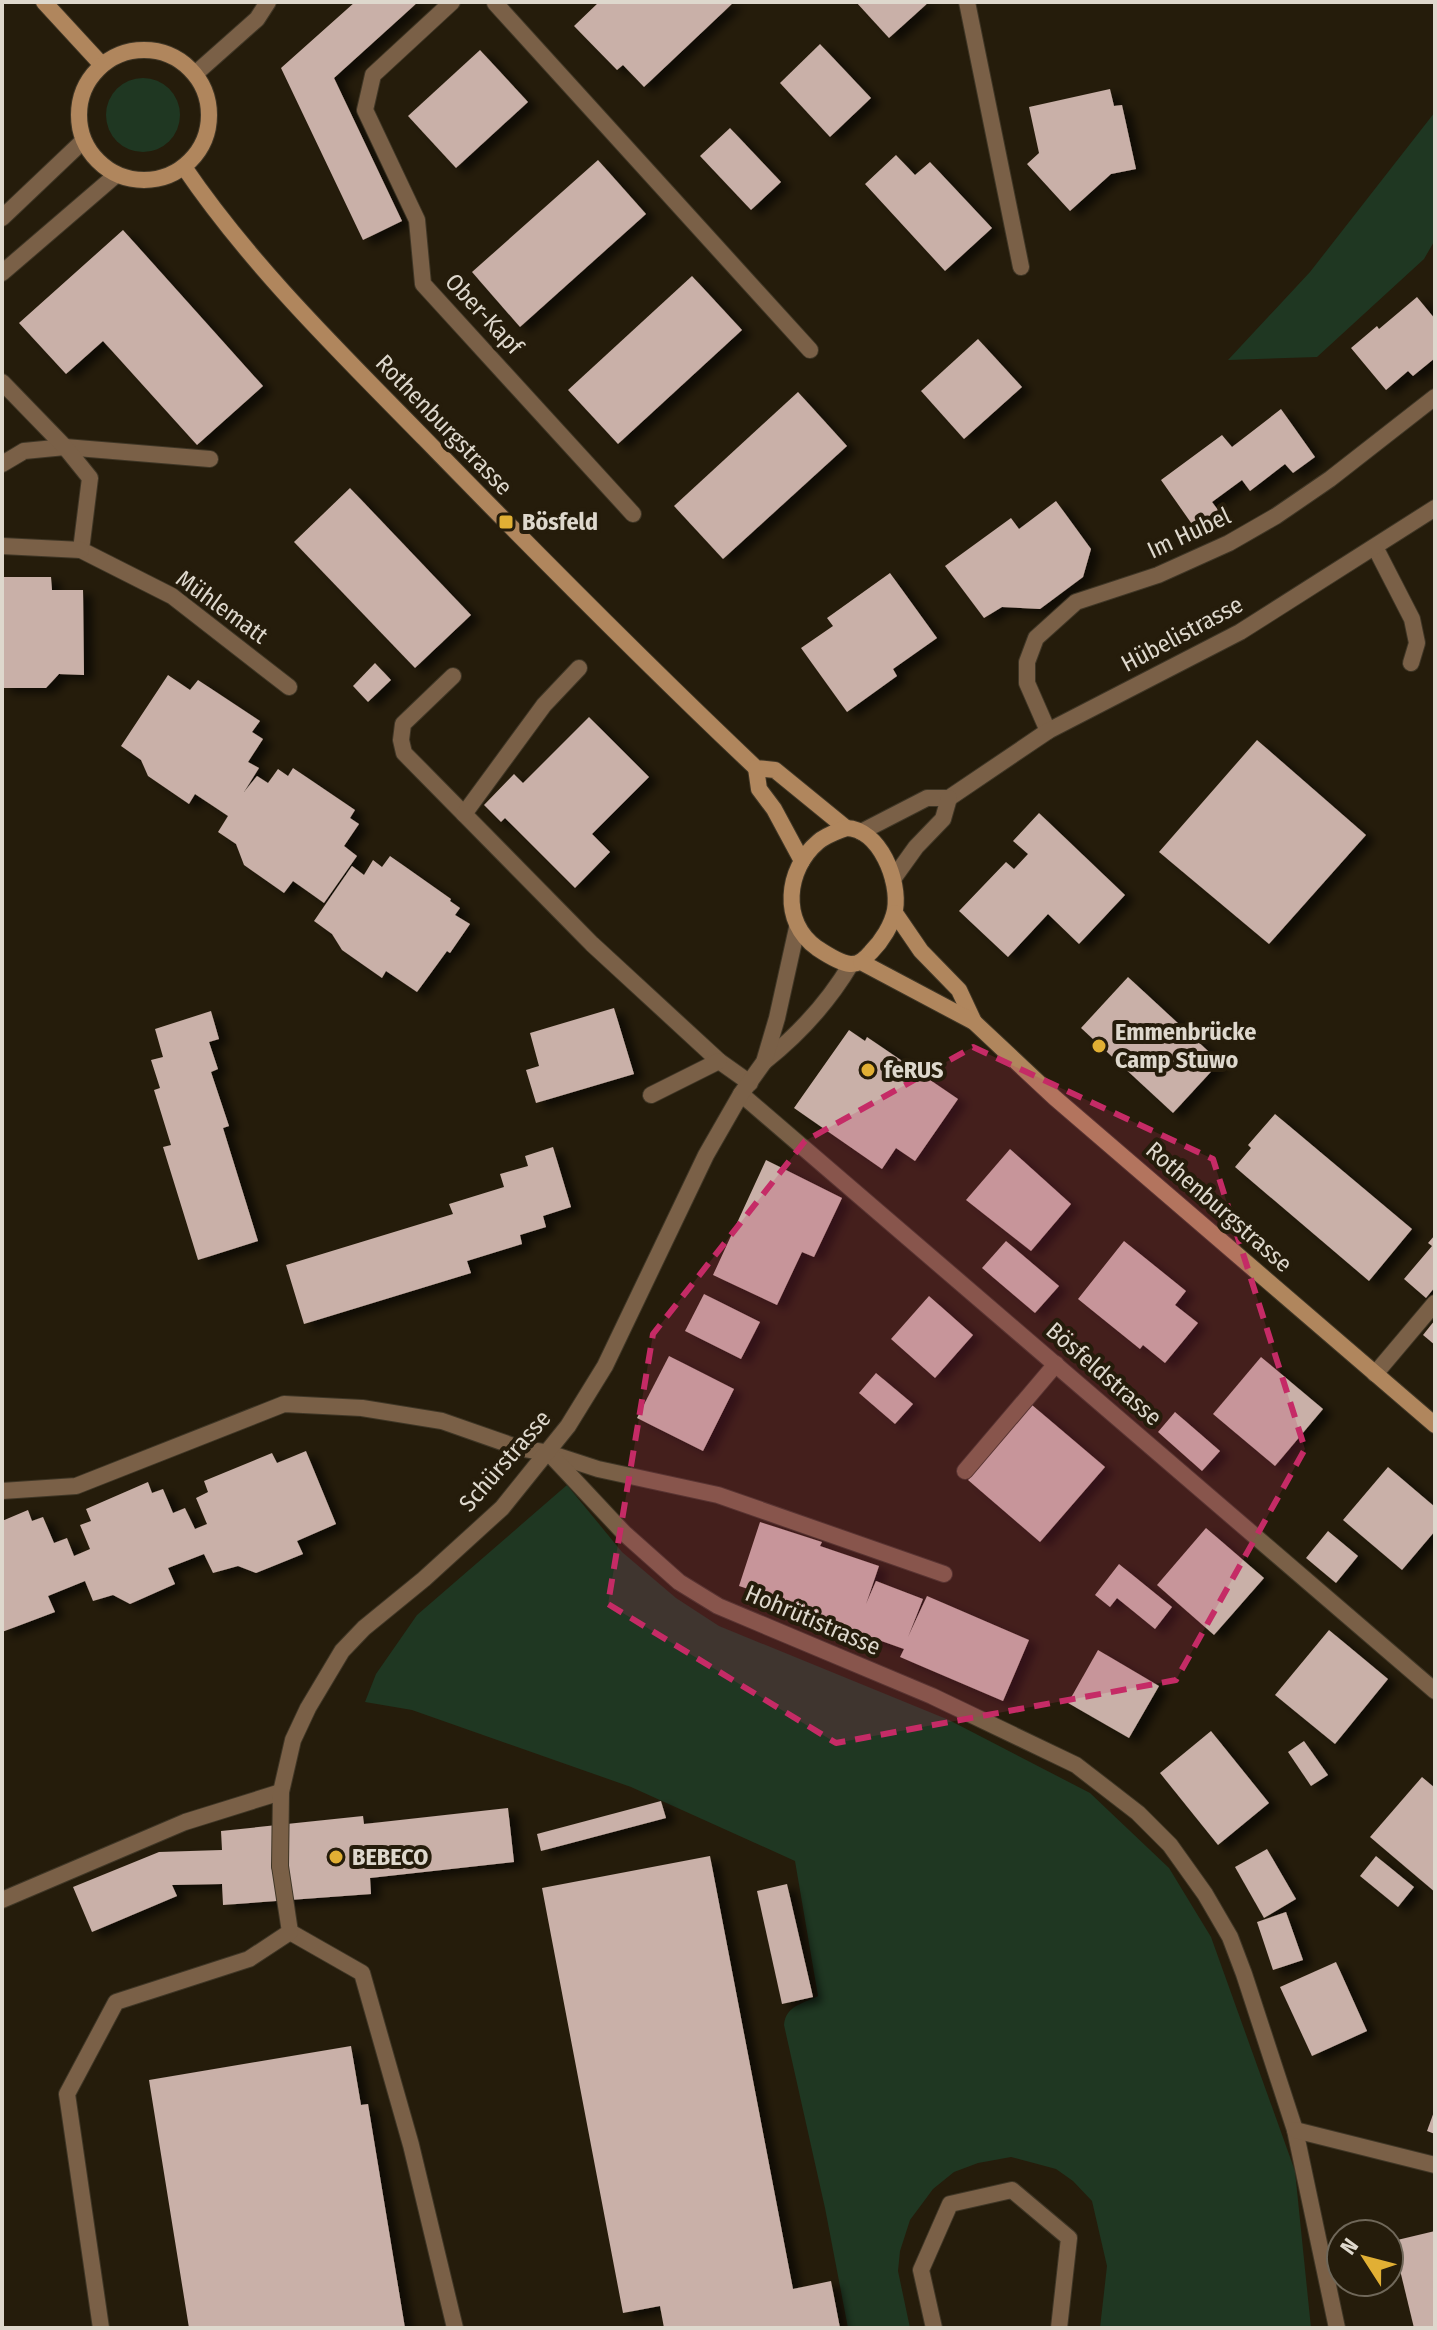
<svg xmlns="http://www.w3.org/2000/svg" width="1437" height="2330" viewBox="0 0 1437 2330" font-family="'Fira Sans Condensed',sans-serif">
<defs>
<filter id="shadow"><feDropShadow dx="9" dy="5" stdDeviation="4" flood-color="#0009"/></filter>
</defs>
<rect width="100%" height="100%" fill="#251c0b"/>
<g fill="#1f3722">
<circle cx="143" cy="115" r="37"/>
<path d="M1435,112V240L1424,259L1317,357L1228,360L1310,272Z"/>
<path d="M567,1485L622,1552L676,1598L719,1626L949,1720L1090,1793L1169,1868L1211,1937L1295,2171L1311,2328H1100L1107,2266L1092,2201L1073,2181L1056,2169L1011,2157L978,2163L954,2172L933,2189L910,2220L900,2251L898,2271L910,2328H848L825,2208L784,2025C786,2005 803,2004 818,1996L795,1861L631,1787L412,1710L365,1702L376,1674L417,1615Z"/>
</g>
<g fill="#c9b0a8" filter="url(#shadow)">
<path d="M355,2H418L334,78L402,221L363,240L281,68Z"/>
<path d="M599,2H734L644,87L623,65L617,70L574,26Z"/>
<path d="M856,2H929L889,38Z"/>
<path d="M820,44L871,98L830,137L780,83Z"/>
<path d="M480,50L528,102L456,168L408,116Z"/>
<path d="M1110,89L1114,106L1122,105L1136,169L1111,174L1070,211L1027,164L1039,153L1029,107Z"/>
<path d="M730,128L781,182L751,210L700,156Z"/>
<path d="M896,155L915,175L930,162L992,228L945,271L865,184Z"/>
<path d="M598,160L646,214L520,327L472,272Z"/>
<path d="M123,230L263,386L197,445L103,341L66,374L19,323Z"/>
<path d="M692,276L742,330L618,444L568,390Z"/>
<path d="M1417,297L1435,319V358L1413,376L1408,371L1386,390L1351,348L1377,326L1379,329Z"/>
<path d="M978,339L1022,387L964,439L921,391Z"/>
<path d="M798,392L847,446L723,559L674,506Z"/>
<path d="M1281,409L1315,457L1293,473L1285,464L1250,491L1242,480L1212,502L1218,510L1194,527L1161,480L1222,435L1232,447Z"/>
<path d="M350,488L471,615L415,668L294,542Z"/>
<path d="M1056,501L1091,549L1083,577L1040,609L1002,607L984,618L945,566L1011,518L1019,529Z"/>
<path d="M890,573L937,638L893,669L897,676L847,712L801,648L833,626L827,618Z"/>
<path d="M2,577H51L52,590H83L84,675L59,674L46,688H2Z"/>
<path d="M375,663L391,680L368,702L353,686Z"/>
<path d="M168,675L190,690L198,680L260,721L252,732L263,739L248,762L259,768L244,792L257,776L268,783L278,769L288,776L293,768L355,810L350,818L359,824L344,846L357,856L324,903L293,881L284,893L244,865L236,844L218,832L228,816L195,794L189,804L148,776L141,760L121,746Z"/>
<path d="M589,717L649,777L592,834L610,852L575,888L505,818L501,822L484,805L514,774L523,783Z"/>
<path d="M1257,740L1366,835L1269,944L1159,852Z"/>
<path d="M1039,813L1125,895L1079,944L1048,914L1008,957L959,911L1006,862L1014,869L1028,854L1013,841Z"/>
<path d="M390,856L451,899L450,901L460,908L455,915L470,924L450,953L447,951L417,992L386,971L382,978L342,950L332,934L314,921L352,866L364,875L373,860L382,867Z"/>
<path d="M1128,977L1220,1062L1173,1113L1081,1028Z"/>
<path d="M614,1008L634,1074L536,1103L526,1070L539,1066L530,1033Z"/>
<path d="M211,1011L219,1039L209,1042L218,1069L211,1072L229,1126L223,1128L258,1241L198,1260L163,1147L171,1145L154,1090L160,1088L151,1060L163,1057L155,1029Z"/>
<path d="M849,1030L865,1041L867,1037L958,1099L915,1161L896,1148L882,1169L794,1108Z"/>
<path d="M1275,1114L1412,1229L1369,1281L1235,1167L1251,1148L1248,1145Z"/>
<path d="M553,1147L571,1207L543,1216L546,1227L520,1235L522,1244L467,1261L471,1273L304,1324L286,1265L453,1214L449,1204L504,1187L500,1174L528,1166L525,1156Z"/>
<path d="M1010,1149L1071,1204L1031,1251L966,1200Z"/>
<path d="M766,1160L842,1198L814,1257L802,1252L777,1305L713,1275Z"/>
<path d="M1435,1235V1287L1426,1298L1404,1279L1432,1246L1428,1243Z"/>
<path d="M1006,1241L1059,1286L1035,1313L982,1268Z"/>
<path d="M1124,1241L1186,1291L1175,1305L1198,1323L1165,1363L1143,1345L1140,1349L1078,1299Z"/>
<path d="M704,1294L760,1322L741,1359L685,1331Z"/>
<path d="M929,1296L973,1335L935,1378L891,1339Z"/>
<path d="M1435,1320V1345L1423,1335Z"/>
<path d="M669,1356L734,1389L703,1451L637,1418Z"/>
<path d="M1261,1357L1323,1409L1275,1466L1213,1414Z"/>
<path d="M876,1373L913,1404L895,1424L859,1393Z"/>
<path d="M1032,1405L1105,1467L1040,1542L968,1480Z"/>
<path d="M1175,1412L1220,1451L1202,1471L1158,1432Z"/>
<path d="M306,1451L336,1524L297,1541L303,1554L256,1573L238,1566L213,1573L204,1554L168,1568L175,1584L130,1604L113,1595L93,1601L85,1581L48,1596L55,1612L2,1632V1521L28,1510L32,1521L43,1517L54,1543L67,1538L74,1556L90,1549L80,1525L91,1521L86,1509L148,1482L152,1493L163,1489L173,1513L185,1508L195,1529L207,1524L196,1498L208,1492L204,1481L272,1453L277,1463Z"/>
<path d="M1388,1467L1435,1507V1531L1402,1570L1343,1520Z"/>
<path d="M760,1522L822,1542L820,1546L879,1566L866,1604L876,1581L923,1599L908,1637L927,1596L1029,1640L1003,1701L900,1657L904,1649L797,1611L800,1606L739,1586Z"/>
<path d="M1206,1528L1264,1578L1214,1635L1157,1585Z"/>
<path d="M1328,1531L1358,1556L1336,1583L1306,1558Z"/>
<path d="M1119,1564L1172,1607L1155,1629L1117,1598L1110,1607L1095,1595Z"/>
<path d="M1329,1630L1388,1679L1335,1744L1275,1695Z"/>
<path d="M1098,1650L1159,1686L1129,1738L1068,1703Z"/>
<path d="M1211,1731L1269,1803L1218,1845L1160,1773Z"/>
<path d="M1304,1741L1328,1775L1311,1786L1288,1752Z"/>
<path d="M1422,1777L1435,1788V1892L1370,1837Z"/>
<path d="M661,1801L666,1818L541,1851L537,1834Z"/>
<path d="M508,1808L514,1862L370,1878L371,1894L223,1905L222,1884L172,1885L177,1896L92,1932L73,1887L159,1852L222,1850L221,1831L363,1816L364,1824Z"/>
<path d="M1267,1849L1296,1899L1264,1918L1235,1867Z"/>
<path d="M710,1856L793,2289L831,2281L840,2328H664L660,2306L623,2313L542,1888Z"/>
<path d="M1376,1856L1414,1887L1398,1907L1360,1876Z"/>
<path d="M787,1884L813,1997L782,2004L757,1891Z"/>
<path d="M1286,1912L1303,1960L1273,1970L1257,1922Z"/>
<path d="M1336,1962L1367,2031L1312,2056L1280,1987Z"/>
<path d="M351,2046L361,2105L368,2104L405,2328H189L149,2080Z"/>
<path d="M1435,2109V2134L1427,2131Z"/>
<path d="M1435,2231V2328H1414L1393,2241Z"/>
</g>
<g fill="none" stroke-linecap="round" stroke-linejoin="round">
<g stroke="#3f3626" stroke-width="18">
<g id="lane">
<path d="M2,464L24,451L65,447L210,459"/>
<path d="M1375,547L1412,619L1417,643L1411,663"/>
<path d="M453,676L403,724L401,740L404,753L592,944L719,1061L750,1083"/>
<path d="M464,814L544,705L579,668"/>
<path d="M651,1095L719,1061"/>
<path d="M1375,1374L1435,1303"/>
<path d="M965,1471L1056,1364"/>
<path d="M2,1491L76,1486L284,1404L362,1408L442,1421L519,1448L549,1453L598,1469L718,1495L944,1574"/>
<path d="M2,1900L185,1822L281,1792"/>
<path d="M290,1932L362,1973L411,2145L455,2328"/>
<path d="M101,2328L67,2094L116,2002L249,1959L290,1932L280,1866"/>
<path d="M934,2328L921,2270L950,2204L1012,2190L1069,2238L1059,2328"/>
</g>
</g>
<g stroke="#3f3626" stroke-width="18">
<g id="street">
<path d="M452,2L373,75L365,110L417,220L423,284L633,514"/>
<path d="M967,2L1021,267"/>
<path d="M495,3L810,350"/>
<path d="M195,74L257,19L268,2"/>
<path d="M2,218L83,141"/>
<path d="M2,273L116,175"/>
<path d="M2,382L65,447L90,478L81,550L172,596L289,687"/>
<path d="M2,546L81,550"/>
<path d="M1048,731L1027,683V662L1036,638L1076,602L1158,575L1229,543L1276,516L1330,479L1435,397"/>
<path d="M861,832L927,798H949L1048,731L1240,632L1435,508"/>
<path d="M893,879L916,847L943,819L949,798"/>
<path d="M764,1062C798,1035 829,1001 851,964"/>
<path d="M741,1094L1435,1691"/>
<path d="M549,1453L624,1533L679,1582L718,1606L932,1696L1076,1765L1138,1813L1170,1845L1205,1894L1230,1937L1244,1974L1295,2130L1337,2328"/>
<path d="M280,1866L281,1792L293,1740L308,1708L342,1651L364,1628L424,1579L502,1508L568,1426L605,1366L706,1155L741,1094L764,1062L777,1018L797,928"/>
<path d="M1295,2130L1435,2165"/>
</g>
</g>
<g stroke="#3f3626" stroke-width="18">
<g id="secondary">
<path d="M44,2L102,65"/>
<circle cx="144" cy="115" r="65"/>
<path d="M184,167C252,267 341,353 425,439C534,551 643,661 756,768L775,770L846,828"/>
<path d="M756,768L759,789L774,809L802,861"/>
<path d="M846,828C880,829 900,881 895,910C892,925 882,941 871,952C866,958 859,965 850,964C840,963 826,954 817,948C780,922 786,869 818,842C826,835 836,832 846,828Z"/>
<path d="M895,913L921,951L959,990L974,1022"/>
<path d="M861,962L974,1022L1055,1098L1435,1425"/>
</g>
</g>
<use href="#lane" stroke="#7a6047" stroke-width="16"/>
<use href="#street" stroke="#7a6047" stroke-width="16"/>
<use href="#secondary" stroke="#b0865d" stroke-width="16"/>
</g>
<path fill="#c52b66" fill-opacity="0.2" stroke="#c52b66" stroke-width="6" stroke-dasharray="16 10" stroke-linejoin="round" d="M973,1047L1213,1159L1305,1449L1176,1680L836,1743L608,1604L653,1334L805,1141Z"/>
<g fill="#e1af34" stroke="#251c0b" stroke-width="3">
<rect x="498" y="514" width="16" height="16" rx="4"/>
<circle cx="1099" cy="1046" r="8"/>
<circle cx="868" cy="1070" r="8"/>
<circle cx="336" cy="1857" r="8"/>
</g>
<g text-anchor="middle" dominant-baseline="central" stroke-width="8" stroke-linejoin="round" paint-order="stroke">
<g font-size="24" fill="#ded8cd" stroke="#251c0b">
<text transform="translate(484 314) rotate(47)">Ober-Kapf</text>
<text transform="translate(444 425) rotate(46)">Rothenburgstrasse</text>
<text transform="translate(1189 533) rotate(-25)">Im Hubel</text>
<text transform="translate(222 607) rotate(36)">Mühlematt</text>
<text transform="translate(1182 634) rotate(-28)">Hübelistrasse</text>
<text transform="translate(1219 1207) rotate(41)">Rothenburgstrasse</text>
<text transform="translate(1104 1374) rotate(41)">Bösfeldstrasse</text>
<text transform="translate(505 1461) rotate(-49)">Schürstrasse</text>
<text transform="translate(813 1620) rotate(23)">Hohrütistrasse</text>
</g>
<g font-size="24" font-weight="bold" fill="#ded8cd" stroke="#251c0b" text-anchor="start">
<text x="522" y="522">Bösfeld</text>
<text x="1115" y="1032">Emmenbrücke<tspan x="1115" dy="28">Camp Stuwo</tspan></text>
<text x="884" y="1070">feRUS</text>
<text x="352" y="1857">BEBECO</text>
</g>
</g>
<rect width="1437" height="2330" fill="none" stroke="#ded8cd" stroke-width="8"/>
<g transform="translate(1365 2258) rotate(306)"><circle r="38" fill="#251c0b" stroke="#6f6759" stroke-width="2"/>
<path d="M0-6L14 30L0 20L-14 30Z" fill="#e1af34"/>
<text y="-12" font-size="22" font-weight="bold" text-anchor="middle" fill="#ded8cd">N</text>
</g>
</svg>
